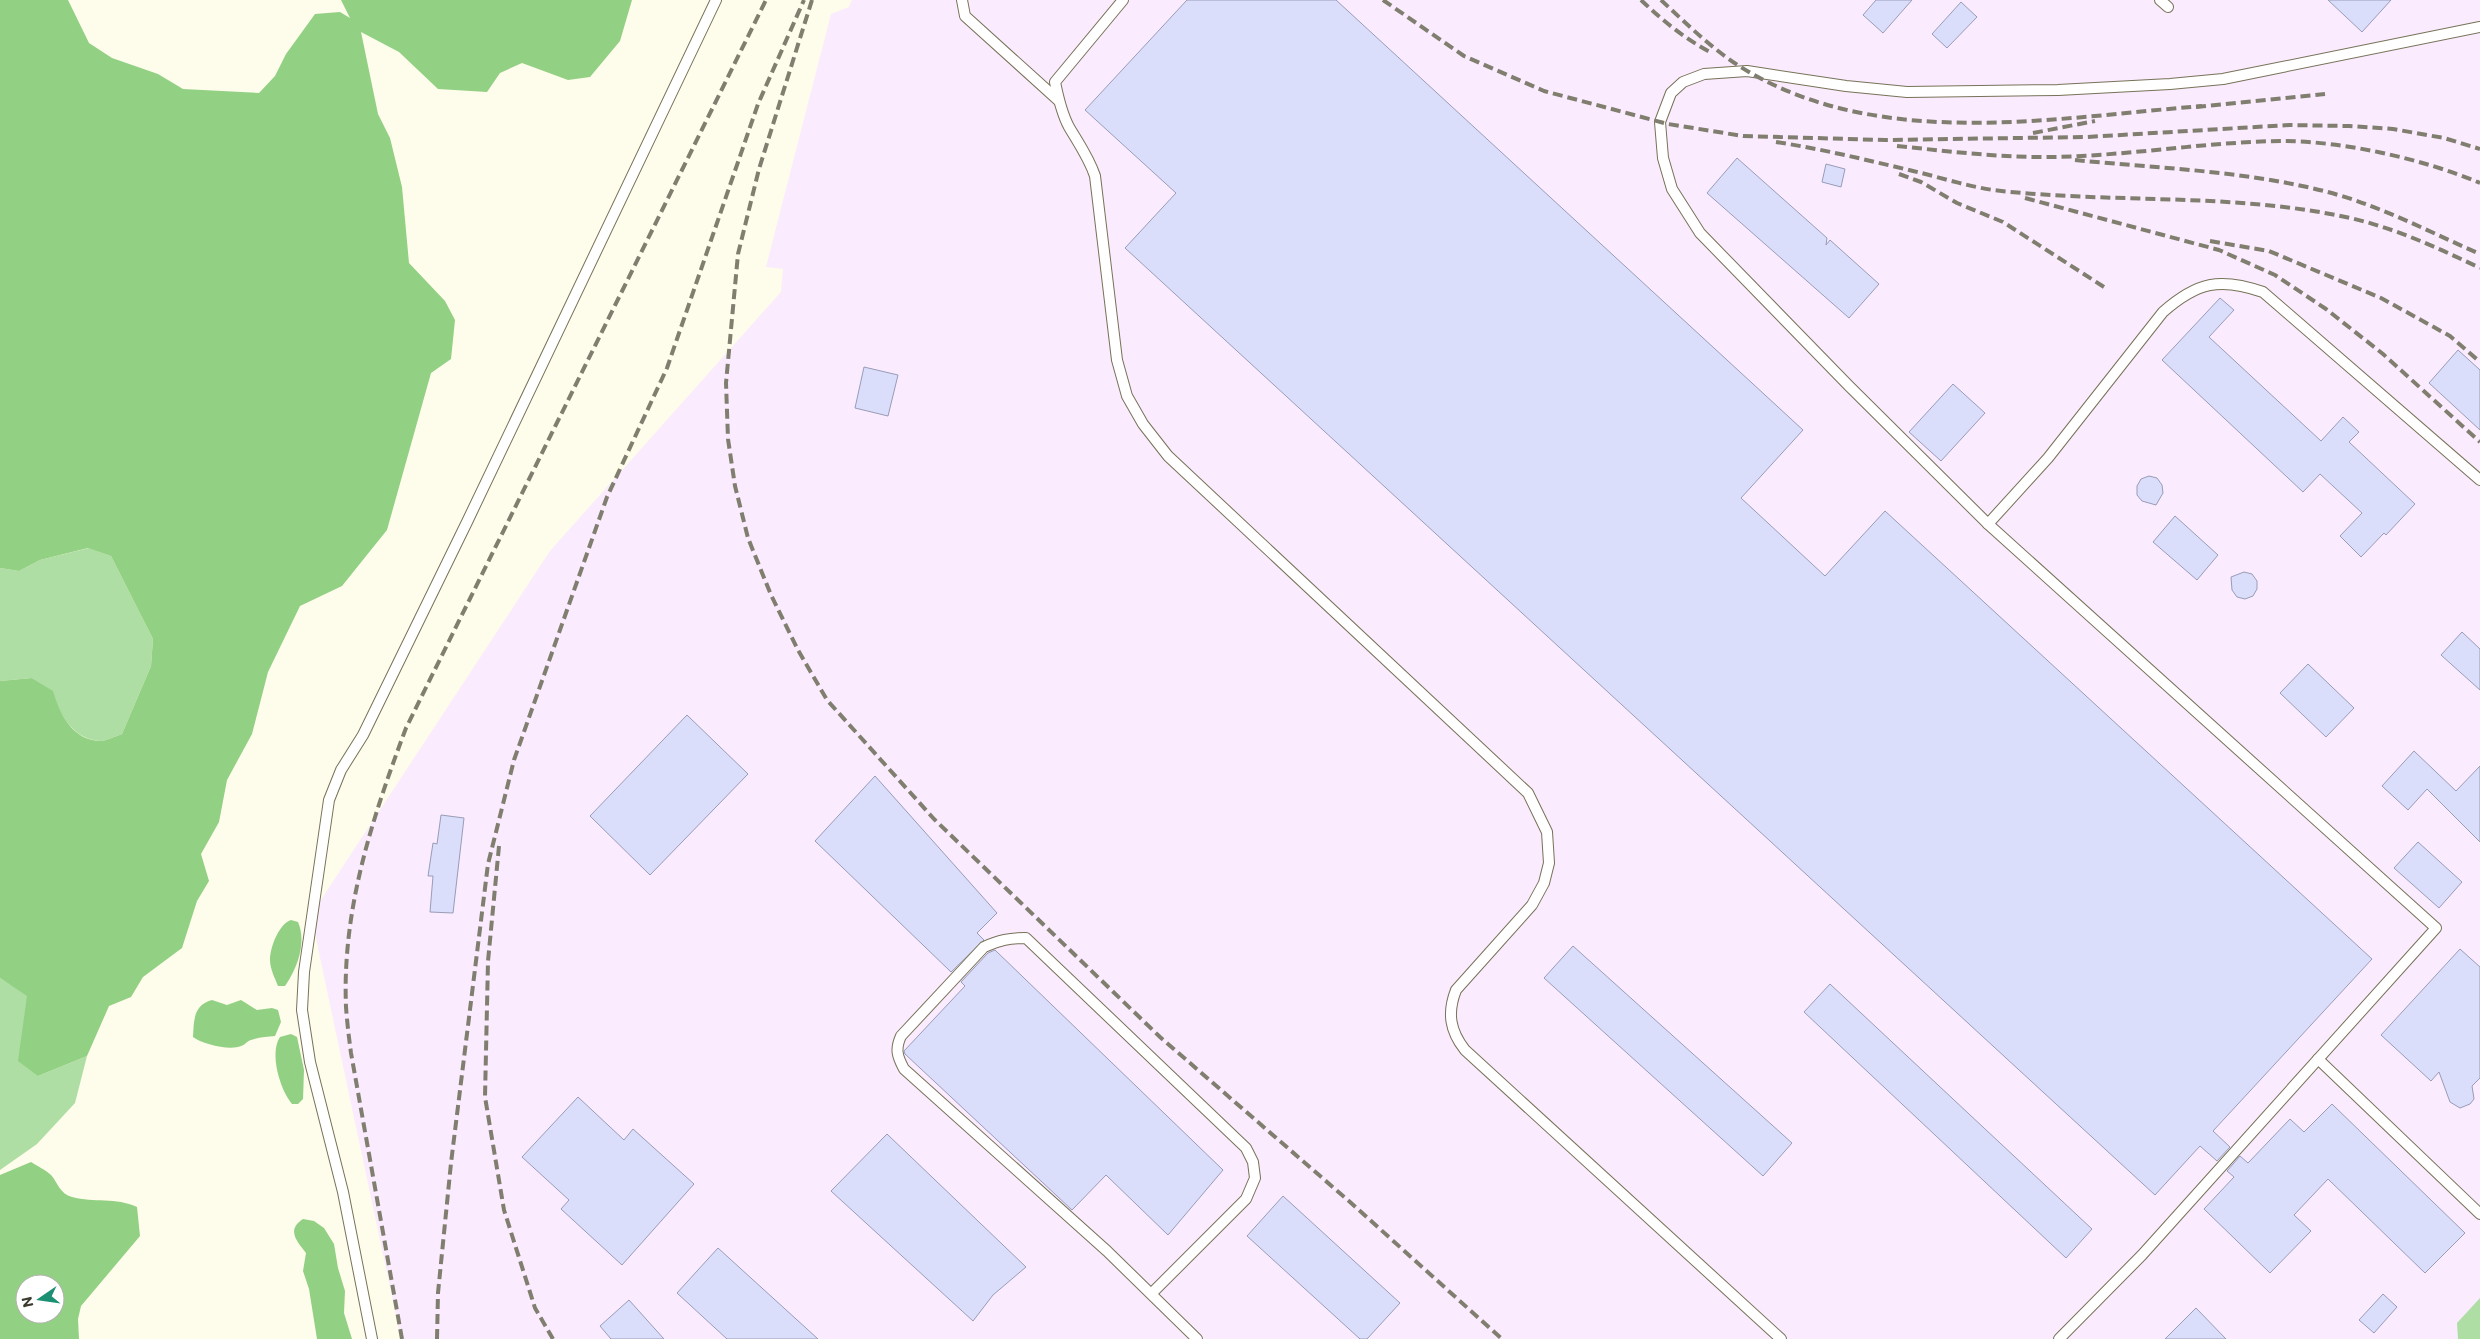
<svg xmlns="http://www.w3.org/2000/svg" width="2480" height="1339" viewBox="0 0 2480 1339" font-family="Commissioner,sans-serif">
<rect width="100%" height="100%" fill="#fefcea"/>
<path fill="#faebfe" d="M852,0H2480V1339H401L311,915L550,551L781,292L783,269L766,267L831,14L849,7Z"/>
<g fill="#aedea3">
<path d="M89,548L111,556L153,639L151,666L122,734C116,736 106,741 100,741C72,739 60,714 52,691L32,678L0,681V568L19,571L40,560Z"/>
<path d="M0,978L27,995L38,1076L87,1056L75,1103L37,1144L0,1170Z"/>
<path d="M2480,1298V1339H2458L2457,1323Z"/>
</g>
<g fill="#92d084" fill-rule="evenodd">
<path d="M0,0H68L89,43L112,58L158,74L183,89L259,93L275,76L286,54L315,14L340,12L350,18L341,0H632L620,41L590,77L568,80L522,63L500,73L487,92L438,89L399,52L361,32L378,114L390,138L402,187L409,263L445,301L455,320L451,359L431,373L387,530L342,586L300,606L268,672L252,734L227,780L219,822L201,854L209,881L197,901L182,948L143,977L131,997L109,1006L87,1056L38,1076L18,1061L27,996L0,978V681L32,678L53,691C60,714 72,740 100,741C106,741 116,736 122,734L151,666L153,639L111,556L88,548L40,560L19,571L0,568Z"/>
<path d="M291,920L298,922C307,943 297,969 285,986H278C275,978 270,969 270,960C270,947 279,924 291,920Z"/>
<path d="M212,1000L227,1005L241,1000L257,1010L272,1008L278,1010L281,1022L275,1036C267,1037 259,1037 251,1040C247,1041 245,1045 241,1046C230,1051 202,1044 193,1037C194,1021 193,1005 212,1000Z"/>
<path d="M291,1034L297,1037L304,1070L303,1099L298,1104H292C280,1090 269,1053 280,1037Z"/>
<path d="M31,1162C37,1166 46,1170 51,1175C58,1183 60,1194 72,1197C94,1203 116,1197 137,1207L140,1236L81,1306L78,1319L79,1339H0V1175ZM25,1284H55V1314H25Z"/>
<path d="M303,1219L314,1221L324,1228L334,1244L338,1268L345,1291L344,1313L352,1339H317L309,1289L303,1271L306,1253C297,1241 286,1230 303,1219Z"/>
</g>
<g fill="#dbdefa" stroke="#999cb7">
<path d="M1187,0H1336L1803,430L1741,498L1825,576L1885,511L2372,959L2213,1131L2230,1147L2217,1161L2200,1146L2155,1195L1125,248L1176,193L1085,110Z"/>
<path d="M1876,0H1912L1883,33L1863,15Z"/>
<path d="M2328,0H2391L2362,32Z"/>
<path d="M1961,2L1977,17L1947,48L1932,34Z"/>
<path d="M1737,158L1827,238L1826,245L1830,240L1879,284L1849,318L1707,193Z"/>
<path d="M1826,164L1845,169L1841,187L1822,182Z"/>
<path d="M2220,298L2234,310L2209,337L2321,441L2343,417L2359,432L2349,442L2415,504L2386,535L2384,533L2361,557L2340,536L2362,513L2320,474L2303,492L2162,360Z"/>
<path d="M2458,350L2480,370V430L2429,383Z"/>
<path d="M864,367L898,375L888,416L855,408Z"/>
<path d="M1953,384L1985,413L1941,461L1909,432Z"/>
<path d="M2149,476L2157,478L2162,485L2163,493L2156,505L2142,501L2137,495V486L2141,479Z"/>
<path d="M2175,516L2218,555L2197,580L2153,542Z"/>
<path d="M2244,572L2252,574L2257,581V589L2253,596L2245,599L2237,597L2232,590L2231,577Z"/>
<path d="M2462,632L2480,649V690L2441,655Z"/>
<path d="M2308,664L2354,708L2326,737L2280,693Z"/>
<path d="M687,715L748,774L650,875L590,816Z"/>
<path d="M2414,751L2456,791L2480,766V842L2427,789L2408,810L2382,786Z"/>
<path d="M875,776L997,913L977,933L984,940L951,972L815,841Z"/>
<path d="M441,815L464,818L453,913L430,912L433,876H428L433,843L437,844Z"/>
<path d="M2418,842L2462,882L2439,908L2394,868Z"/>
<path d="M1573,946L1792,1143L1763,1176L1544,978Z"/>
<path d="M2460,949L2480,967V1078L2472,1086L2474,1099L2470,1104L2460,1108L2450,1102L2439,1072L2431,1081L2381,1035Z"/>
<path d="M995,950L1223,1170L1168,1235L1106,1175L1072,1210L905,1054L904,1051L965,986L961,982L988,953Z"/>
<path d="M1830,984L2092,1229L2066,1258L1804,1012Z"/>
<path d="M578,1097L624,1140L633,1129L694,1184L622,1265L561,1209L569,1200L522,1157Z"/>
<path d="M2332,1104L2465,1233L2425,1273L2328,1179L2294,1215L2311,1231L2270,1273L2204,1209L2234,1177L2227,1171L2240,1156L2248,1163L2290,1119L2304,1132Z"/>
<path d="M887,1134L1026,1267L993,1295L973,1321L831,1191Z"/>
<path d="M1283,1196L1400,1303L1367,1339H1360L1247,1236Z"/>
<path d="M718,1248L818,1339H727L677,1293Z"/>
<path d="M2383,1294L2397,1307L2374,1333L2359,1320Z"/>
<path d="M629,1300L664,1339H611L600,1326Z"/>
<path d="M2196,1308L2226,1339H2165Z"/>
</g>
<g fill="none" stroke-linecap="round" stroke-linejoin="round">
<g stroke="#777258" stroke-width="12">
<g id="service">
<path d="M962,0L965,16L1058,100"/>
<path d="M1123,0L1055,82C1058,97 1062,114 1069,127C1079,144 1089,158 1095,176L1117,360L1127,396L1143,424L1168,456L1528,793L1547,832L1549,863L1544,883L1532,905L1456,990C1447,1013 1450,1031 1465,1050L1781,1339"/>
<path d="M2160,0L2168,7"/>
<path d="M1988,524L2048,458L2163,312C2197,282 2220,277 2263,292L2480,480"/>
<path d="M2318,1059L2480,1214"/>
<path d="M1151,1294L1246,1199L1255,1178L1253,1162L1246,1148L1026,938C1010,938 999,940 984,947L901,1036C895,1049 897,1056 904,1069L1107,1251L1197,1339"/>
<path d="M372,1339L343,1192L310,1062L302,1010L304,972L329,800L341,770L363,735L467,522L716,0"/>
<path d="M2059,1339L2142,1255L2436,928L1988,524L1849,386L1700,233L1672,189L1663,158L1660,122L1671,93L1683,82L1704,74L1747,71L1846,86L1907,92L2058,90L2170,84L2223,79L2480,27"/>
</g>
</g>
<use href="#service" stroke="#fff" stroke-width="10"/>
<g stroke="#807e6f" stroke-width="4" stroke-dasharray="10 5" stroke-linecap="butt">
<path d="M812,0L759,169L738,254L726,383L728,439L735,486L748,538L771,595L798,650L827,700L934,819L1160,1037L1350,1202L1502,1339"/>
<path d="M1383,0L1464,56L1544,91L1668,124L1743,136L1885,140L2086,137L2290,125L2349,126L2393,129L2444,138L2480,149"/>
<path d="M1641,0C1663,21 1685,39 1712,53"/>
<path d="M1661,0C1689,26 1716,53 1749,72C1884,150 2053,118 2202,106"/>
<path d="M2196,107L2325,94"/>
<path d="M2033,133L2095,121"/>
<path d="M1776,142C1822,149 1867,160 1913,171C1939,177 1966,186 1993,190C2111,204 2233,192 2350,218C2395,228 2438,248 2480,268"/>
<path d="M1897,146C1946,151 1994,157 2044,157C2122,157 2202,142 2281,141C2344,141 2423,159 2480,183"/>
<path d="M2075,160C2166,169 2283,172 2368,205C2406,219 2443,238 2480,254"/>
<path d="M1899,174L1921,182L1957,203L2003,222L2104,287"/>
<path d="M2025,198L2219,250L2275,275L2326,309L2383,354L2480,442"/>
<path d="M2210,241L2269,251L2381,298L2450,336L2480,362"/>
<path d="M499,846L488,961L485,1097L504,1210L535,1308L553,1339"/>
<path d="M402,1339L351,1053C349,1038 347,1022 346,1007C342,909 372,819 406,728L766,0"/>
<path d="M437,1339L438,1293L451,1163L488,864L514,760L607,497L667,368L758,104L804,0"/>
</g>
</g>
<g transform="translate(40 1299) rotate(257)"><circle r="24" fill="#ffffff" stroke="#b2b1ac"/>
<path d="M0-4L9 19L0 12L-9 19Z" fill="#1c9073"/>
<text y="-8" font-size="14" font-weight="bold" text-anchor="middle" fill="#3e3c30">N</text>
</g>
</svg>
